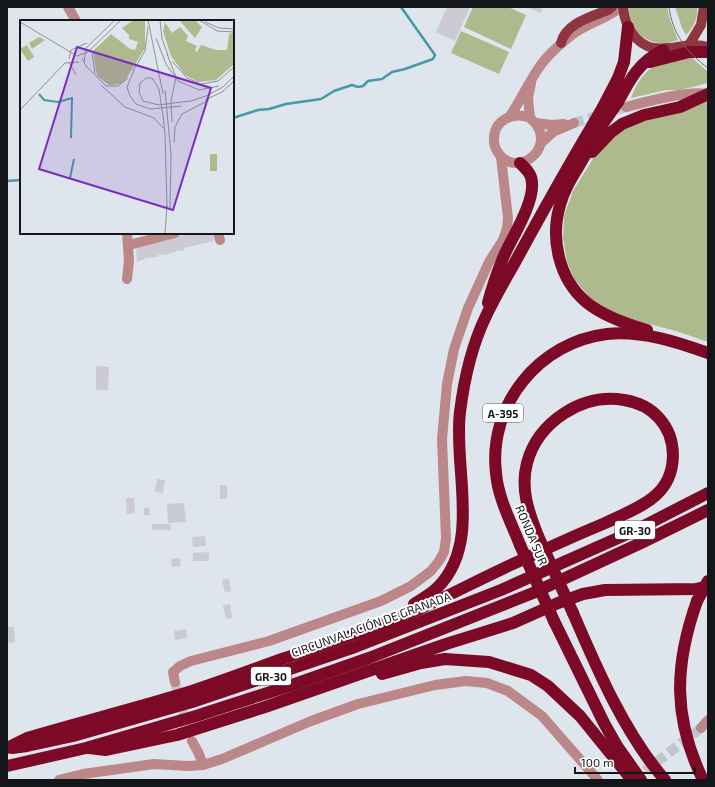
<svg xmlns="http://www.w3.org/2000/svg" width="715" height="787" viewBox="0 0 715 787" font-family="'Exo 2',sans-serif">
<rect width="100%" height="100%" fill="#dee5ec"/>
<g fill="#aeba8d">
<path d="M473,7H508L526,15L511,49L464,27Z"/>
<path d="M629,7H667L670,20L678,40C653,50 629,35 629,7Z"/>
<path d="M675,7H697C698,18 694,27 686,35L682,28Z"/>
<path d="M461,31L509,52L499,74L451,53Z"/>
<path d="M690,56L708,72V83L680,90H666L631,98C635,86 644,71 656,65C666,61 679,59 690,56Z"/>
<path d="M708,99V342L676,331L622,317L605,309L589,297L575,280L567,262L563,237L564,216L573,191L594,157L611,137L628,127Z"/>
</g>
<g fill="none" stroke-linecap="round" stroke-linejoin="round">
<g stroke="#4599a8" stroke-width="2.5">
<path d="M233,118L258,110L269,109L286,104L321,99L334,91L352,85L358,87L363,86L368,81L382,79L392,72L405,69L433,59L435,55L401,7"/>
<path d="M7,181L21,180"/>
</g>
</g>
<g fill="#cccad3">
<path d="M447,7H470L455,41L436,32Z"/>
<path d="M526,7H543L541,13Z"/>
<path d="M192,233H212L214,241L184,248V250L180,251V250L165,255V254L161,255H158V257L146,258L137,262L136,248Z"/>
<path d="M96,366L109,367L108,390H96Z"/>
<path d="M157,479L165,480L163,493L155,492Z"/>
<rect x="220" y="485" width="7" height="14"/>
<path d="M126,498H134L135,513L127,514Z"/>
<path d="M184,503L186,522L168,523L167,504Z"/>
<path d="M149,507L150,515H144V508Z"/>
<rect x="152" y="524" width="19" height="6"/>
<path d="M205,536L206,546L193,547L192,537Z"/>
<path d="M209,552V561H193V553Z"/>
<path d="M180,558L181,566L172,567L171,559Z"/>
<path d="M229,578L231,591L225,593L222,580Z"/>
<path d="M230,604L232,618L226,619L223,605Z"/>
<path d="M7,627H14L15,642L7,643Z"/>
<path d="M186,629L187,638L175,640L174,631Z"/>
</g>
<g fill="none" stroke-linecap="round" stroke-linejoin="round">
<g stroke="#c0c6cc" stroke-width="10" stroke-dasharray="10 5" stroke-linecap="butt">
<path d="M574,123L626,107"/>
<path d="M175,682L191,739"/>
<path d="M633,780L701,728"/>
</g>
<g stroke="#bb8789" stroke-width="10">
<path d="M68,7L76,21"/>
<path d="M626,107C645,102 689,90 707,94"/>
<path d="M510,116C520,101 528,84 538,69C547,55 560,44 573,34C588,23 606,19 621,7"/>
<path d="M530,118C513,111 493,120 494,141C494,146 496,150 499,154C519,180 561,144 530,118L528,98L531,83"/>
<path d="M536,123L551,125L564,124"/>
<path d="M541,143L553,132L574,123"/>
<path d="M127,233L129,261L127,279"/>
<path d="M218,233L220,240"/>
<path d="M129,245L175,233"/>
<path d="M175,682L173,672L180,666L191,661L269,641L381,601L411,586L431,571L439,561L444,552L446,538L442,439L447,384L454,349L468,308L489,262L503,240L507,228L508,218L501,157"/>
<path d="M701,728L708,720"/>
<path d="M192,741L199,754L203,765"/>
<path d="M59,780L83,774L154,764L188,766L203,765L222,759L311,721L358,704L435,685L466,681L487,683L508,691L542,716L598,780"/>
</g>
<g stroke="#8f3540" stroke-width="10">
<path d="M623,7C624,17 626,25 632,33C653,63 681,39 708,47"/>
<path d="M561,43C566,23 591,17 608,10L612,7"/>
<path d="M689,45L701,25L704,7"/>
</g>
<g stroke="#7c0a26" stroke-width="12">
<path d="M650,62L689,52H708"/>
<path d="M618,102C630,79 639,62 663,50"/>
<path d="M603,107L618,78L624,62L628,27"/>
<path d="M604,122C596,136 588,150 580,164C572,177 564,190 560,205C550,239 559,279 586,302C603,316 626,324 647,330"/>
<path d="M592,152L610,133L622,124L644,115L680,107L708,94"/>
<path d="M488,303C492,287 497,273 503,258C511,239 534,204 532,183C532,174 526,169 520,163"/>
<path d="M520,545C511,522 498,498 496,473C488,405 539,342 607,334C641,330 677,342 708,353"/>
<path d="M697,601C674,666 673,718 703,780"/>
<path d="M414,604C422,599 431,594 438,587C482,543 453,467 460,412C464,380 472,345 486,316C496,295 508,275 519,255C543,211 567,168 592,126"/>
<path d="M573,613C597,669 625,734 665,780"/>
<path d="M554,621L604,723L617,746L641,780"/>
<path d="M382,674L421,663L445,659L489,662L531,675L548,686L580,716L632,780"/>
<path d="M7,748L27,738C81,722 137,708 192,691C222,681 252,670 282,659C319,647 356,635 392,621C437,603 480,578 524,559C550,547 576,535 603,524C619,516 642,508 656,495C678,475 678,439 659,418C650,408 637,402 624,400C582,393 538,422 527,463C520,489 529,513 538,536"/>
<path d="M12,748L27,746L73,736L192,702L355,647L501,590L636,530L708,493"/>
<path d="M89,748L106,750L177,735L265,707L446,644L513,623L558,603L583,594L605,590L696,589L708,586"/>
<path d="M7,766L86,748L196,716L292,685L369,658L533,593L641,543L708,510"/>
</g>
<path stroke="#6a6f73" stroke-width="1" d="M669,7C672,33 687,53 708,68"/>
<g stroke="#7c0a26" stroke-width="12">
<path d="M604,122L618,102"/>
<path d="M592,126L603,107"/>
<path d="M538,536L573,613"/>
<path d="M520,545L554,621"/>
<path d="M697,601L708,581"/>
</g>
</g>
<g text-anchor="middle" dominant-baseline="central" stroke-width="4" stroke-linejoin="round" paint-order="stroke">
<g fill="#fff" stroke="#5a5d5e" stroke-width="1">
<rect x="483" y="404" width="40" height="18" rx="3"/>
<rect x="615" y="521" width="40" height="18" rx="3"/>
<rect x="251" y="667" width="40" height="18" rx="3"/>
</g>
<g font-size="11" font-weight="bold" fill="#141719">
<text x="503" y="413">A-395</text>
<text x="635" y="530">GR-30</text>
<text x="271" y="676">GR-30</text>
</g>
<g font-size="12" fill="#141719" stroke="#fff">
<text transform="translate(532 535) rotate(67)">RONDA SUR</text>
<text transform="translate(371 624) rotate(-20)">CIRCUNVALACIÓN DE GRANADA</text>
</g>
</g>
<g transform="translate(20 20)">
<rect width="214" height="214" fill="#dee5ec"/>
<path d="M114,0H125V28L106,59L101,64L89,65L77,56L73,31L91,14L110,29L115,30L118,22L109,19V15L102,8ZM159,0H175L182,7L175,18ZM145,2L152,13L160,7L168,16L166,21L177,26L175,30L177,32L181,25L196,30H207L209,14L214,13V44L196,60L178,62L165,55L151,36L143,11ZM19,17L25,20L12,29L9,23ZM7,25L14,37L8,41L0,29ZM190,134H197V151H190Z" fill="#aeba8d"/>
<path fill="none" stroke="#4599a8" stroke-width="2" d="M19,74L24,80L38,82L52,78L51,118M50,158L54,139"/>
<path fill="none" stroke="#8d9398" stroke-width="1" d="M128,0L143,74M140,0L142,19L148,35M179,0L197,11L214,12M0,2L57,36L68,32L101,0M185,2L199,8L214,9M136,18L146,44L158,61L179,70L199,66M65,29L95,0M72,33L75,53M147,34L156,57L151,81L152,102M62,38L66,46L86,66H98L108,58M49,39L51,30L67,23M152,41L167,58L181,64L198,61L214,47M49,42L56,55M64,42L66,28M114,50L107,67L110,76L116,84L130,89L162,86M113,51L125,31L128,7M81,65L105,87L134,98L143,108M145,70L151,135L150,189M185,80L202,72L214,61M0,90L45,43L59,42M154,123L155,107L162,94L189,80M147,187L145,114L143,95L141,83L139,69L132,58H126L120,63L119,72L123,81L139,85L154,83L161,82L171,81L186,76L203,67L214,56M145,214L147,185"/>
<path fill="#7b2cbf" fill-opacity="0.15" stroke="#7b2cbf" stroke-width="2" d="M57,27L191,68L153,190L19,149Z"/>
<rect width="214" height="214" fill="none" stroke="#141719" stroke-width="2"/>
</g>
<rect width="715" height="787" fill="none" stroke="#141719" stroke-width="16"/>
<path d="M575 767v6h120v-6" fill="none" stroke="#141719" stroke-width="2"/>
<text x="581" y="767" font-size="12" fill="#141719" stroke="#ffffff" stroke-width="3" paint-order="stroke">100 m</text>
</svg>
